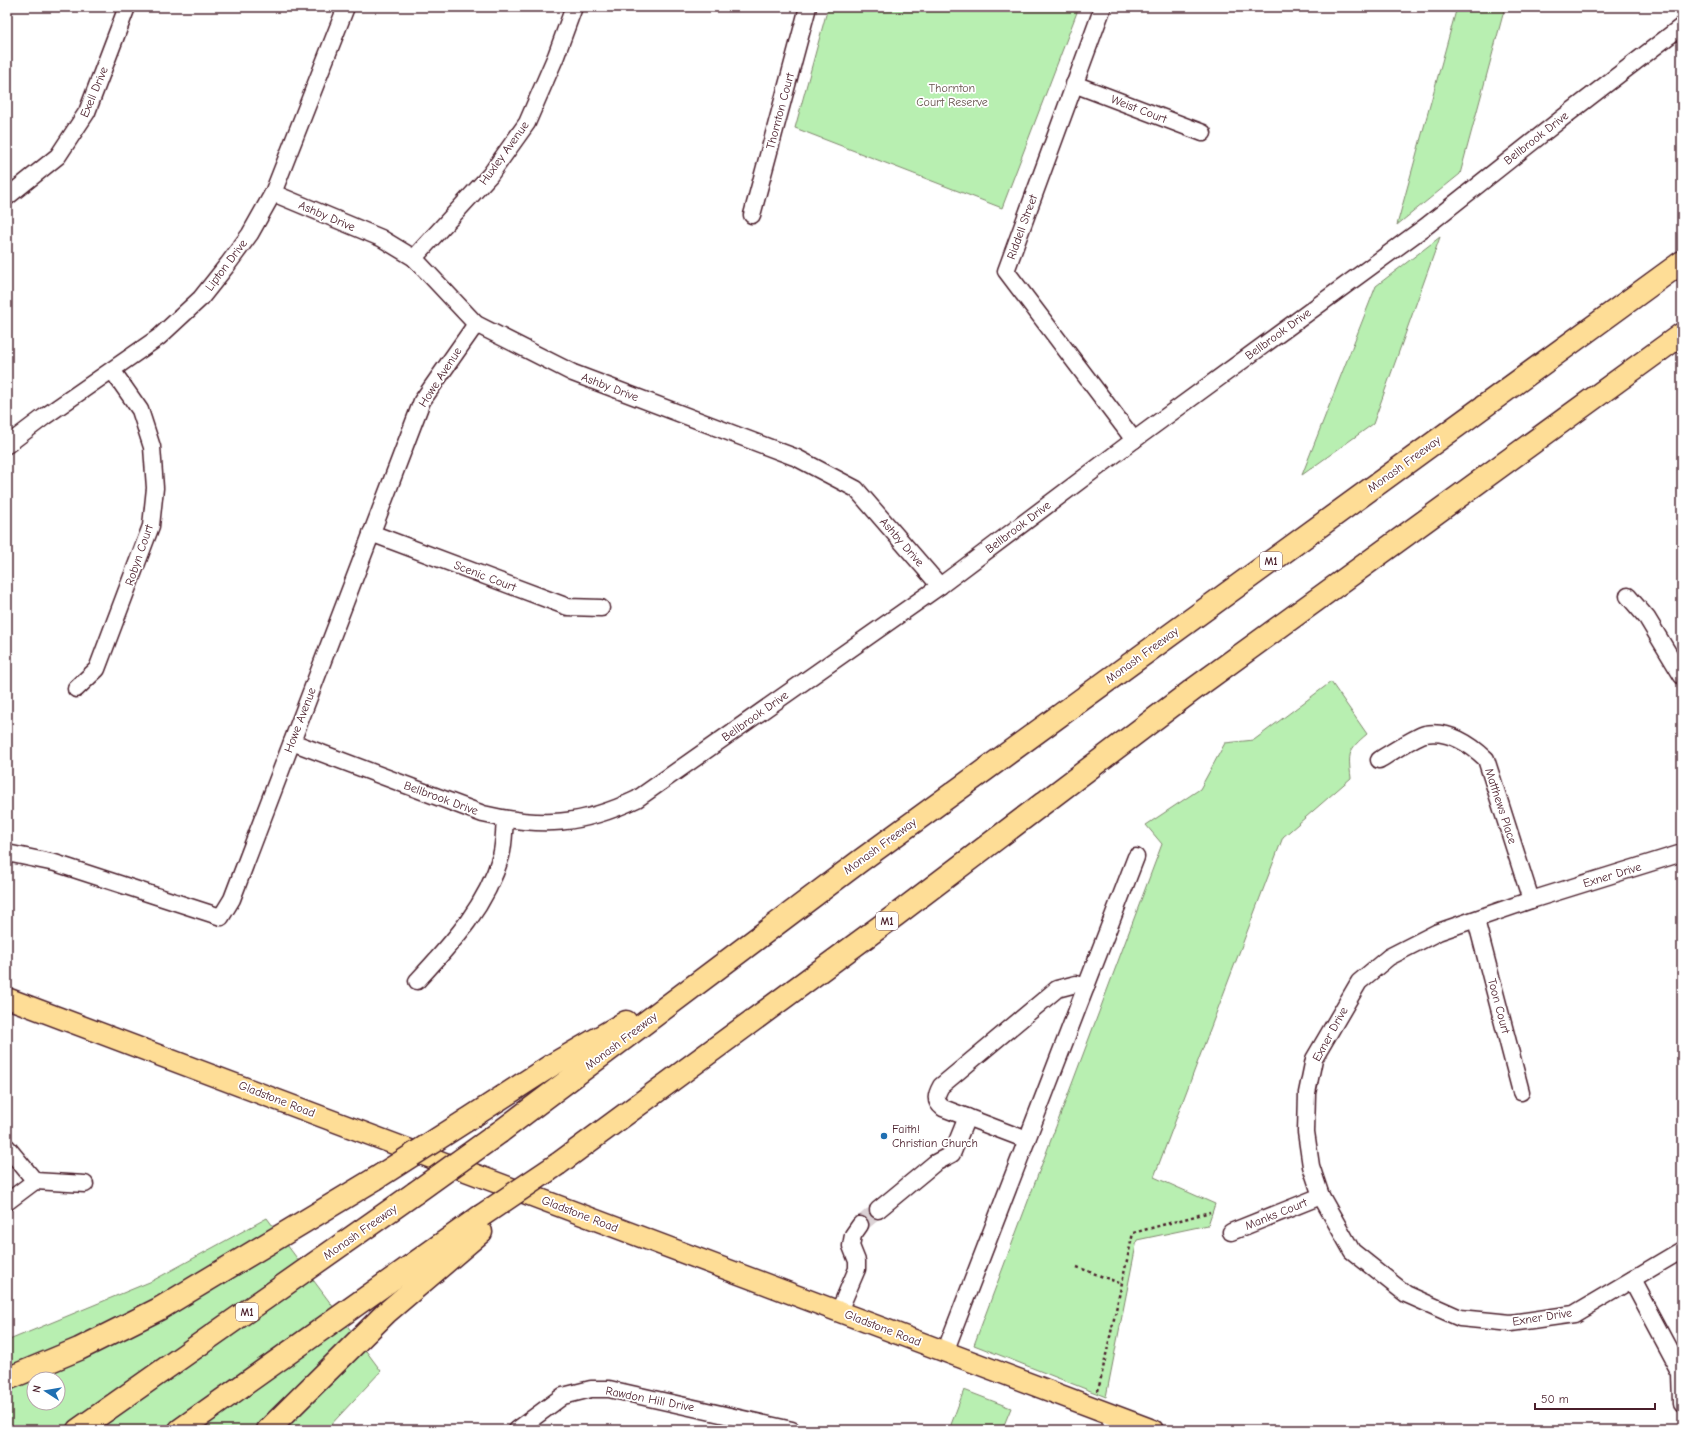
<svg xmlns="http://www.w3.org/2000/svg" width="1689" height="1437" viewBox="0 0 1689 1437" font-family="'Comic Neue',sans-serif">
<rect width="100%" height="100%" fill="#fff"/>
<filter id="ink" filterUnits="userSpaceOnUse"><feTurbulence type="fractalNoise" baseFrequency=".025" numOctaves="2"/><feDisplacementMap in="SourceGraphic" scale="8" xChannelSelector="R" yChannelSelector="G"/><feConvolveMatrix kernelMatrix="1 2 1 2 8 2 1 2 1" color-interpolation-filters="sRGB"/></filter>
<g filter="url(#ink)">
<g fill="#b8efb1" stroke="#81876e" fill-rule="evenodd">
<path d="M828,7H1079L1002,208L795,128Z"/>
<path d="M1457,7H1505L1460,174L1397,225Z"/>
<path d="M1440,237L1373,424L1302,475L1376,286Z"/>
<path d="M1331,682L1367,734C1348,750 1348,753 1351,778L1283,837L1154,1177L1215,1204L1208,1225L1137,1240L1106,1397L974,1345L1162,844L1146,825L1200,789L1225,743L1254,740Z"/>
<path d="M267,1218L381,1371L326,1430H7V1341L152,1281ZM34,1379H58V1403H34Z"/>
<path d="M964,1390L1011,1408L1002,1430H949Z"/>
</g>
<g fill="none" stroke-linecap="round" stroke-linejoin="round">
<path stroke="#dbd2d5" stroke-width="16" stroke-dasharray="16 8" stroke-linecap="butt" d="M860,1225L878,1210"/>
<g stroke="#4a1f2b" stroke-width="19">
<g id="minor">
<path d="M1103,7L1006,271L1134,440"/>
<path d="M1074,84L1203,133"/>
<path d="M273,193L381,238L414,258L476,324L573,373L797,458L856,489L940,586"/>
<path d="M7,197L58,156L87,112L127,7"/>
<path d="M752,215L808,7"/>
<path d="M414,258L490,175L527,123L556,56L574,7"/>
<path d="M7,445L44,417L159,337L201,298L228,264L250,234L273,193L346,7"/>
<path d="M371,533L568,607L601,608"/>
<path d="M1628,596L1647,618L1682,676"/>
<path d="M76,689L97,669L151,526L155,488L152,447L140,410L112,370"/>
<path d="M292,742L483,814C542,828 582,825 637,799L940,586L1134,440L1425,227L1565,116L1682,26"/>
<path d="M1379,760C1389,754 1416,736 1425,734C1449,730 1469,743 1486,759L1531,900"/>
<path d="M7,853L55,863L221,917L232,899L422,401L476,324"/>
<path d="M1682,853L1531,900L1438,932L1389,957L1359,982L1314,1059L1307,1093L1306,1132L1311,1166L1321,1196L1352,1251L1406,1294L1460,1318L1511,1323L1574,1314L1682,1250"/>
<path d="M1476,920L1521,1092"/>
<path d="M417,981C452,943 486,907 501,856C504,845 504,831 505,819"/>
<path d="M1027,1140L943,1108C934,1101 936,1095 941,1086L1057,989L1076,984L1086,987"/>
<path d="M7,1147L35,1181L85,1184"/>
<path d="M7,1202L35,1181"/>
<path d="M878,1210L935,1163L952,1154L967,1117"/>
<path d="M1231,1232L1321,1196"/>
<path d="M1632,1280L1681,1372L1682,1404"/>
<path d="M839,1311L857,1269V1261L851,1246L853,1235L860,1225"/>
<path d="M945,1352L1136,857"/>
<path d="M517,1430L563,1396L591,1389H609L792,1430"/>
<path d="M1109,1430L1114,1415"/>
</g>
</g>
<g stroke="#4a1f2b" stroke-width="23">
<path id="major" d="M7,998L1153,1430"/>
</g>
<g stroke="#4a1f2b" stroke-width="25">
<g id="highway">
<path d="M467,1120L552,1065L626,1022"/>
<path d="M500,1132L860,861L1682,262"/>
<path d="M558,1164L896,915L1194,689L1682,334"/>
<path d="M7,1379L79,1349L159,1309L375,1179"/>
<path d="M78,1430L415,1193"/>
<path d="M180,1430L481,1216"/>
<path d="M268,1430L386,1313L481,1232"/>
</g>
</g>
<g stroke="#4a1f2b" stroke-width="2.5" stroke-dasharray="3 3" stroke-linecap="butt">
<path d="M1077,1267L1122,1284"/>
<path d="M1098,1391L1133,1233L1210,1212"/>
</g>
<use href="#minor" stroke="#fff" stroke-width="16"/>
<use href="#major" stroke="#fedd96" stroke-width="20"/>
<use href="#highway" stroke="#fedd96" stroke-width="22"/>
<g stroke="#4a1f2b" stroke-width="25" stroke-linecap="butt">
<g id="highway-bridge">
<path d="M375,1179L467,1120"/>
<path d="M415,1193L500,1132"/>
<path d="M481,1216L558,1164"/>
</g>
</g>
<use href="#highway-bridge" stroke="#fedd96" stroke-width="22"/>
</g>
</g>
<circle fill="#1f6fb2" stroke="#fff" stroke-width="1.5" cx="884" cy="1136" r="4"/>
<g text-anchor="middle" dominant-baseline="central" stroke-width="3.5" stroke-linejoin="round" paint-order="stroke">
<g fill="#fff" stroke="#80626b" stroke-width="1">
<rect x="1260" y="552" width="22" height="18" rx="3"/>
<rect x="876" y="912" width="22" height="18" rx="3"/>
<rect x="236" y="1303" width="22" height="18" rx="3"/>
</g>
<g font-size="11" font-weight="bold" fill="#4a1f2b">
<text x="1271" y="561">M1</text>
<text x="887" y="921">M1</text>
<text x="247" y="1312">M1</text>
</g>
<g font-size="12" fill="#66534c" stroke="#fff">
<text x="952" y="88">Thornton<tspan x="952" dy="14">Court Reserve</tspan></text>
</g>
<g font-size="12" fill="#4a1f2b" stroke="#fff">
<text transform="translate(94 92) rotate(-67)">Exell Drive</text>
<text transform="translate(1139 109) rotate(21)">Weist Court</text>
<text transform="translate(780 111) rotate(-75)">Thornton Court</text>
<text transform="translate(1536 138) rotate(-38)">Bellbrook Drive</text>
<text transform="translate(504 153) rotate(-54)">Huxley Avenue</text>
<text transform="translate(327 216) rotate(23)">Ashby Drive</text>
<text transform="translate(1022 227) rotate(-70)">Riddell Street</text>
<text transform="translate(226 265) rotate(-53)">Lipton Drive</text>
<text transform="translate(1278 334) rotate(-36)">Bellbrook Drive</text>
<text transform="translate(440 377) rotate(-57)">Howe Avenue</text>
<text transform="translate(610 387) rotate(21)">Ashby Drive</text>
<text transform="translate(1404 464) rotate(-36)">Monash Freeway</text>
<text transform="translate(1018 527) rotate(-37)">Bellbrook Drive</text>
<text transform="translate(902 542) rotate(49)">Ashby Drive</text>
<text transform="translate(139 555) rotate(-71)">Robyn Court</text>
<text transform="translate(485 576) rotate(21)">Scenic Court</text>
<text transform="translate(1142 655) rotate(-36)">Monash Freeway</text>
<text transform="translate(755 716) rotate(-35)">Bellbrook Drive</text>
<text transform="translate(300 720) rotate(-69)">Howe Avenue</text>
<text transform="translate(441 798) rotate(20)">Bellbrook Drive</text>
<text transform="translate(1501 806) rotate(72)">Matthews Place</text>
<text transform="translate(880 846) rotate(-36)">Monash Freeway</text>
<text transform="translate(1612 875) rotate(-17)">Exner Drive</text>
<text transform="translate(1499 1006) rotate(75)">Toon Court</text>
<text transform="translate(1330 1034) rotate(-61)">Exner Drive</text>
<text transform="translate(621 1041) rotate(-37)">Monash Freeway</text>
<text transform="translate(277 1099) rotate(21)">Gladstone Road</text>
<text transform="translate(580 1214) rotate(21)">Gladstone Road</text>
<text transform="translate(1276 1214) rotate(-22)">Manks Court</text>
<text transform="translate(360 1232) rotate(-35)">Monash Freeway</text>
<text transform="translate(1542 1317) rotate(-9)">Exner Drive</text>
<text transform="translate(883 1328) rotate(21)">Gladstone Road</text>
<text transform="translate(650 1399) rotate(11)">Rawdon Hill Drive</text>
</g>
<g font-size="12" fill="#4a1f2b" stroke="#fff" text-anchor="start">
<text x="892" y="1129">Faith!<tspan x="892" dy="14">Christian Church</tspan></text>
</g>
</g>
<rect width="1689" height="1437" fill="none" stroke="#fff" stroke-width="24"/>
<rect x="12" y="12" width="1665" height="1413" fill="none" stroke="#4a1f2b" stroke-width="1.5" filter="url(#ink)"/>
<g transform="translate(46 1391) rotate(282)"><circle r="19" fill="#ffffff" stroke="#b7a5aa"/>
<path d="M0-3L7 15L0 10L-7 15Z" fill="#1f6fb2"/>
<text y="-6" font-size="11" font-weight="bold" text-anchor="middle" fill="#4a1f2b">N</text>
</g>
<path d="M1535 1403v6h120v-6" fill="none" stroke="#4a1f2b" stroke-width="2"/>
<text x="1541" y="1403" font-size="12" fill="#4a1f2b" stroke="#ffffff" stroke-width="3" paint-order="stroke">50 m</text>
</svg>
